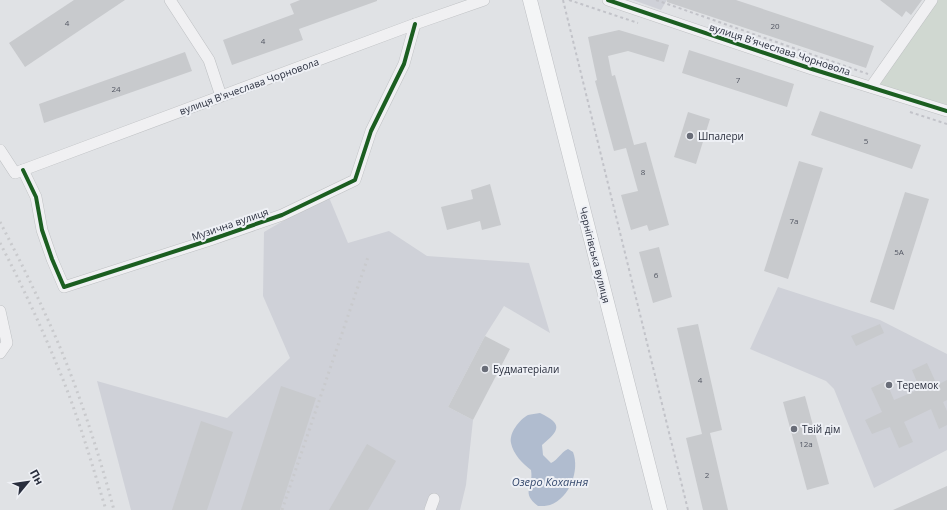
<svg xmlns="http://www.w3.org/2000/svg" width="947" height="510" viewBox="0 0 947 510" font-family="'Open Sans',sans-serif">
<rect width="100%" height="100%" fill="#e0e2e5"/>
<g fill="#cfd1d8">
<path d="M633,0H667L661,10Z"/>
<path d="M328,195L348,243L389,231L427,256L529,263L550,333L504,306L485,336L448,407L473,420L466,485L460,510H131L97,381L227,418L290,358L263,296L264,232Z"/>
<path d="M778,287L880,320L947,354V450L874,488L834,389L826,381L750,349Z"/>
</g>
<path fill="#d0d8d1" d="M932,0H947V111L871,87Z"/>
<path fill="#b0bccf" d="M540,413C563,424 560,430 542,445L543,455L551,463C559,459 560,453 568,449L573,452C580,470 570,498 550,505C547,506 542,506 538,506C520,492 534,488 531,470C523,464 513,454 511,443C509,433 519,420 528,415C531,414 536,414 540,413Z"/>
<g fill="#c8cacd">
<path d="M74,0H125L25,67L9,43Z"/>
<path d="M300,0H377V1L299,29L303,40L232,65L223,40L294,14L290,4Z"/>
<path d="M667,0H736L874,46L866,68L667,2Z"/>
<path d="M880,0H922L911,15L906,11L902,17Z"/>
<path d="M619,30L669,45L664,62L628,51L608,56L612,76L615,75L634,145L646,142L669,225L649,231L647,225L631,230L621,195L638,191L626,148L614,151L595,81L597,80L588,37Z"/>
<path d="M689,50L794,84L787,107L682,73Z"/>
<path d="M185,52L192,71L44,123L39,104Z"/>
<path d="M820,111L921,145L912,169L811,135Z"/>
<path d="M688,112L710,119L696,164L674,157Z"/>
<path d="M799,161L823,168L788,279L764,271Z"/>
<path d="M490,184L501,225L482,230L480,221L447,230L441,207L473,199L471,190Z"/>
<path d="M905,192L929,199L894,310L870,302Z"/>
<path d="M659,247L672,297L653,303L639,252Z"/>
<path d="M698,324L722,430L710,433L728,510H703L686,438L702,434L677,328Z"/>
<path d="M880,324L884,333L856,346L851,336Z"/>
<path d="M485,336L510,349L473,420L448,407Z"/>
<path d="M927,363L937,385L947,380V400L943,402L947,411V425L939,429L931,409L904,422L913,442L899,448L890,427L872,434L865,420L882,412L871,388L886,381L894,400L920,389L912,370Z"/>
<path d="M281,386L316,398L280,510H241Z"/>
<path d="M805,396L829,484L807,490L783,402Z"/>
<path d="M201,421L233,432L207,510H172Z"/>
<path d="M367,444L396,461L368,510H329Z"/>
<path d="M947,486V510H893Z"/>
</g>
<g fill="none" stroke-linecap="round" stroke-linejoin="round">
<g stroke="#bec0c3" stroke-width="12">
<g id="minor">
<path d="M170,0L209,60L221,96"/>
<path d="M608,0L812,69L947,111"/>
<path d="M871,87L932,0"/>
<path d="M0,150L15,173L415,24L484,0"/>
<path d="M23,170L36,197L42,230L52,259L64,287L210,240L282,215L355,180L371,131L404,64L415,24"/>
<path d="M0,311L7,343L0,353"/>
<path d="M430,510L434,499"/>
</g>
</g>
<g stroke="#bdbfc3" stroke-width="15">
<path id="major" d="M530,0L660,510"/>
</g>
<g stroke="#c2c3c9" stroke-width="2" stroke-dasharray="3 3" stroke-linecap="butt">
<path d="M563,0L688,510"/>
<path d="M569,0L638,23"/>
<path d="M656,0L868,74"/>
<path d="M910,112L947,124"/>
</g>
<use href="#minor" stroke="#f0f0f2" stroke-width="11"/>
<use href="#major" stroke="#f4f5f6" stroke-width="14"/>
<g stroke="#c9cacd" stroke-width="3" stroke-dasharray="2 4" stroke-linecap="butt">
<path d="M0,222C23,266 45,311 64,357C84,407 100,458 114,510"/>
<path d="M0,243C21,283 40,324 57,365C77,412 91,461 106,510"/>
<path d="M282,510L368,257"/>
</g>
<g stroke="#eef0f5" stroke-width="6">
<g id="cycleway">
<path d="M608,0L812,69L947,111"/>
<path d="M23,170L36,197L42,230L52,259L64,287L210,240L282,215L355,180L371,131L404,64L415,24"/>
</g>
</g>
<use href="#cycleway" stroke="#1b5e20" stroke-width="4"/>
</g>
<g fill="#696d78" stroke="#eef0f5" stroke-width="1.5">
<circle cx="690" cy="136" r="4"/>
<circle cx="485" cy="369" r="4"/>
<circle cx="889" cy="385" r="4"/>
<circle cx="794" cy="429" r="4"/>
</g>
<g text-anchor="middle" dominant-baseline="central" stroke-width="4" stroke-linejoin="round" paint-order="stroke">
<g font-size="8" fill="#525662">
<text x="67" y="22">4</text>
<text x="775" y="25">20</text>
<text x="263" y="40">4</text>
<text x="738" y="79">7</text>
<text x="116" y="88">24</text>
<text x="866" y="140">5</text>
<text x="643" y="171">8</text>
<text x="794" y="220">7а</text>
<text x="899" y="251">5А</text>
<text x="656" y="274">6</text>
<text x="700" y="379">4</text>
<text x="806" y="443">12а</text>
<text x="707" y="474">2</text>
</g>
<g font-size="10" fill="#292e3d" stroke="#eef0f5">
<text transform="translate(780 49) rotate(18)">вулиця В'ячеслава Чорновола</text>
<text transform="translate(249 86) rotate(-20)">вулиця В'ячеслава Чорновола</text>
<text transform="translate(230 224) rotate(-19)">Музична вулиця</text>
<text transform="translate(595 255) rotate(76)">Чернігівська вулиця</text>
</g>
<g font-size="10" fill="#292e3d" stroke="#eef0f5" text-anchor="start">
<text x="698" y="136">Шпалери</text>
<text x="493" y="369">Будматеріали</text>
<text x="897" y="385">Теремок</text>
<text x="802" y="429">Твій дім</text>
</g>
<g font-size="11" font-style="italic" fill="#364a6e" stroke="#eef0f5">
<text x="550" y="481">Озеро Кохання</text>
</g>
</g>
<g transform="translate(28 482) rotate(61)" stroke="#eef0f5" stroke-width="3" paint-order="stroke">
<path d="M0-3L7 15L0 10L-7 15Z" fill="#292e3d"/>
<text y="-6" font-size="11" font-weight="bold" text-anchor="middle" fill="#292e3d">Пн</text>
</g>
</svg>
